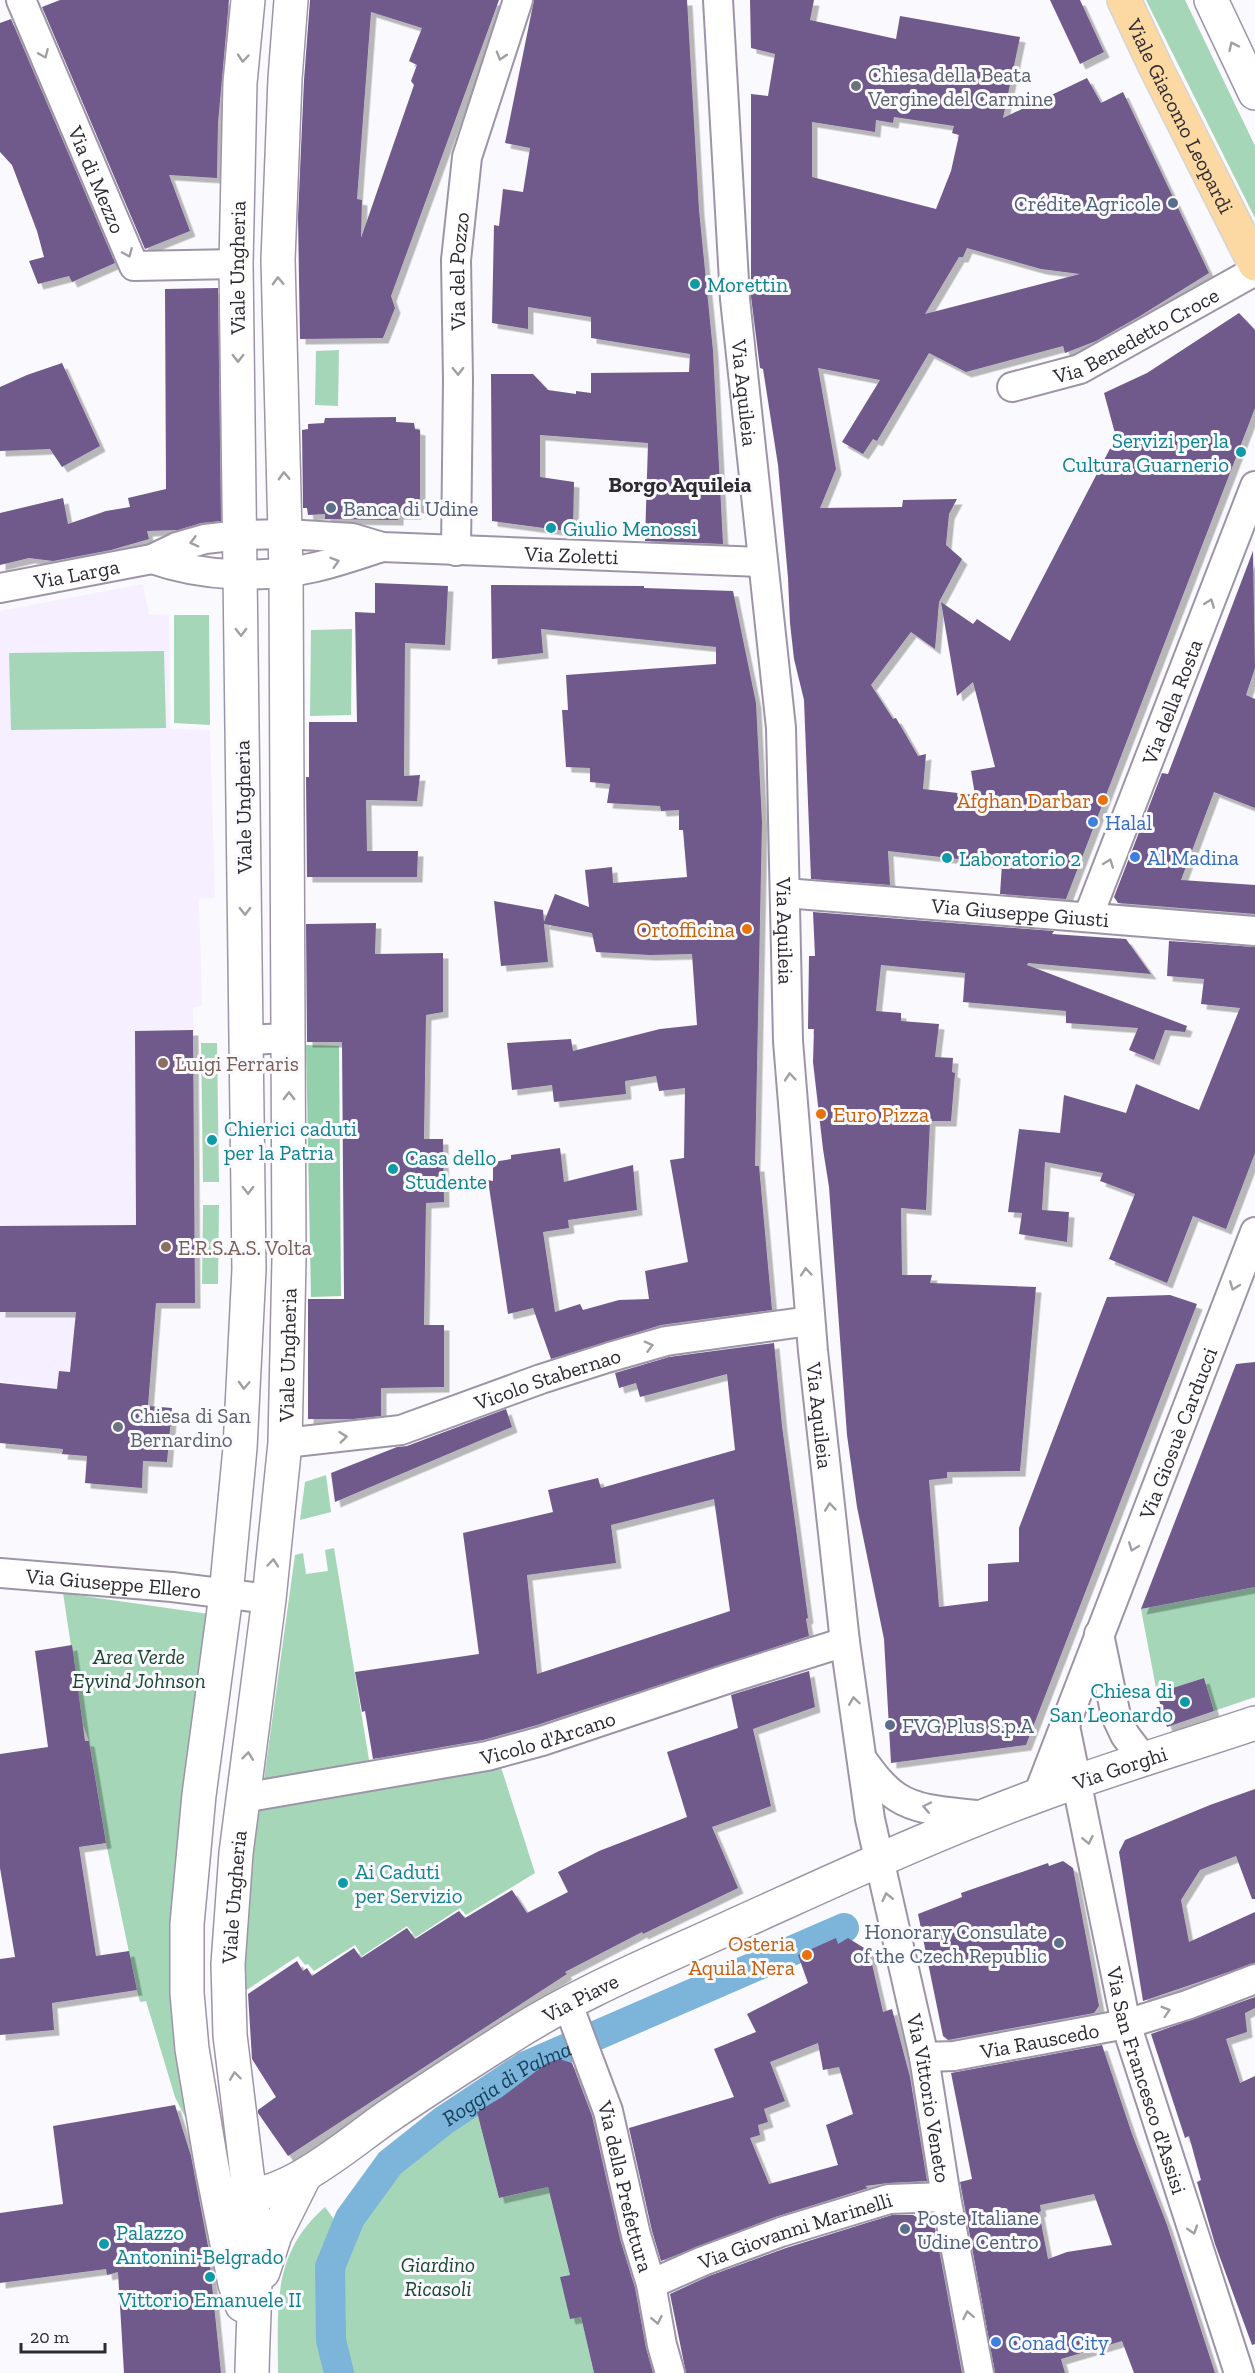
<svg xmlns="http://www.w3.org/2000/svg" width="1255" height="2373" viewBox="0 0 1255 2373" font-family="'Zilla Slab',serif">
<defs>
<filter id="shadow"><feDropShadow dx="5.5" dy="5.5" stdDeviation="0" flood-color="#0004"/></filter>
</defs>
<rect width="100%" height="100%" fill="#faf9fd"/>
<path fill="#f6efff" d="M143,584L149,615L169,614L170,729L210,730L215,898L199,899L202,1006L193,1007L195,1303L156,1304L70,1372H59L57,1389L0,1381V611Z"/>
<g fill="#a5d6b8">
<path d="M1146,0H1185L1255,146V218Z"/>
<path d="M339,350L338,406L315,405L316,351Z"/>
<path d="M174,615H209L210,725L174,723Z"/>
<path d="M352,629L351,715L310,716L311,630Z"/>
<path d="M164,651L166,728L11,730L9,653Z"/>
<path d="M201,1043H217L219,1182H203Z"/>
<path d="M203,1205H219L218,1284H202Z"/>
<path d="M326,1475L331,1512L300,1520L305,1482Z"/>
<path d="M334,1548L370,1766L264,1779L295,1555L303,1553L306,1574L328,1571L325,1550Z"/>
<path d="M1255,1587V1697L1214,1711L1204,1678L1157,1693L1141,1609Z"/>
<path d="M63,1593L209,1614L171,1977L185,2117L175,2097L146,2001L140,2002L137,1990L106,1843L89,1741L83,1725Z"/>
<path d="M499,1761L535,1873L466,1915L460,1908L416,1937L407,1926L362,1956L355,1945L314,1971L308,1964L305,1965L298,1956L245,1991L243,1898L251,1801Z"/>
<path d="M477,2112L499,2198L548,2187L570,2275L561,2277L581,2317L594,2373H348C343,2347 335,2303 337,2277C340,2236 377,2191 406,2164C427,2145 454,2129 477,2112Z"/>
<path d="M325,2207L341,2229L325,2264L326,2345L331,2373H278C278,2308 271,2254 325,2207Z"/>
</g>
<path fill="#95d0ac" d="M306,1045L339,1046L341,1296L311,1297Z"/>
<g fill="none" stroke-linecap="round" stroke-linejoin="round">
<path stroke="#7db4da" stroke-width="30" id="s1" d="M339,2373L331,2340L330,2267L350,2218L390,2163L443,2121L526,2066L844,1928"/>
</g>
<g fill="#705a8b" fill-rule="evenodd" filter="url(#shadow)">
<path d="M60,0H229L218,123L217,178L169,175L190,231L145,249L42,7Z"/>
<path d="M310,0H499L391,296L395,308L383,338L300,339L298,217L304,80ZM371,12L422,28L409,61L417,65L411,81L414,85L361,238L362,200L357,199Z"/>
<path d="M534,0H687L699,210L713,351L723,544L645,541L648,443L540,435V477L574,482L573,532L492,521L491,374H533L548,390L576,394V391L591,393V373L689,372L690,354L591,338V317L528,307V329L492,323L494,225L499,226L503,189L523,192L530,148L505,143Z"/>
<path d="M750,0H814L810,20L896,39L900,16L1020,37L1003,118L1087,78L1101,103L1123,92L1209,273L1140,316L1096,341L1065,353L1063,346L966,372L929,353L877,441L873,439L863,454L842,442L880,380L818,368L836,469L820,508L902,507L903,500L957,499L949,514L946,545L962,559L939,602L935,649L911,632L871,685L893,719L896,718L918,756L926,754L923,789L975,795L971,771L995,767L973,682L957,696L941,602L973,624L977,619L1010,641L1116,437L1104,393L1147,373L1239,313L1255,330V408L1066,899L1000,894L1002,864L888,851L890,885L811,879L804,700L794,659L790,623L788,578L778,465L763,369L760,368L751,297V94L768,96L775,54L751,48ZM894,117L954,126L952,133L959,135L951,171L936,209L812,177V122L875,132L876,120L893,123ZM967,248L1041,269L1080,274L925,314L959,257H963Z"/>
<path d="M1050,0H1080L1104,52L1080,64Z"/>
<path d="M11,19L115,263L72,282L69,276L38,284L29,261L44,257L37,231L12,165L0,152V23Z"/>
<path d="M218,288L221,521L201,523L178,530L147,531L149,539L111,550L53,561L29,558L0,565V513L63,498L68,524L106,511L130,507L128,498L166,489L165,289Z"/>
<path d="M62,363L100,446L62,467L50,449L0,451V387L27,375Z"/>
<path d="M396,417V422L414,423L415,429L420,430V508H416V514H398V520L325,519V514L308,515L307,508H303L302,430L308,429V424L324,423L325,418Z"/>
<path d="M1253,551L1255,668L1246,695L1255,699V808L1214,792L1181,880L1255,885V914L1118,903L1114,897L1162,773L1168,774Z"/>
<path d="M375,583L448,586L445,645L405,643L404,776L420,775L417,801L366,800L367,851H418L417,877H307L306,777H309V722H357L355,612L375,613Z"/>
<path d="M491,585L644,586V588L733,591L756,703L762,822L755,1166H759L772,1310L661,1325L551,1359L533,1308L508,1314L488,1180L493,1181V1162L511,1159V1155L560,1148L564,1182L633,1165L637,1210L568,1220L569,1228L543,1232L555,1312L580,1304L583,1310L619,1300L649,1299L645,1271L688,1262L670,1160L684,1158L685,1088L659,1091L656,1076L625,1081L626,1094L554,1102L552,1085L512,1090L507,1043L571,1039L573,1051L660,1029L697,1025L692,954L650,955L596,952L592,933L544,924L548,962L501,966L494,901L543,910L544,922L555,894L589,907L585,870L612,867L613,883L687,877L683,830H679V810L661,811L660,806L607,803L610,784L590,782V768L566,767L562,710H568L566,675L716,664V647L541,629L543,653L492,659Z"/>
<path d="M813,912L1054,931L1052,934L1126,939L1151,974L1028,963L1027,965L1187,1026L1185,1032L1165,1030L1154,1060L1129,1050L1138,1028L1066,1023V1011L963,1002L965,973L881,965L876,1011L901,1013V1021L939,1024L935,1057L953,1058L952,1072L955,1073L951,1121H930L926,1210L901,1208L902,1275H932L930,1283L1036,1287L1020,1471L947,1472V1478L929,1480L939,1607L988,1601V1564L1019,1562V1528L1107,1297L1170,1295L1197,1304L1026,1745L891,1763L884,1639L857,1507L847,1435L829,1187L823,1149L813,1062L814,1029H808L809,956H815Z"/>
<path d="M376,923L375,954L443,953V1012L426,1015L424,1139H443L444,1202L426,1203L424,1325H444V1387L381,1388V1416L353,1419H308V1299H344L342,1042H307L306,924Z"/>
<path d="M1169,941L1255,947V1153L1226,1229L1193,1216L1167,1283L1109,1259L1135,1194L1100,1181L1103,1173L1045,1162L1042,1210L1069,1212L1067,1242L1019,1234L1022,1213L1008,1212L1019,1129L1060,1133L1064,1095L1126,1113L1136,1084L1199,1110L1240,1008L1201,1004L1204,979L1167,976Z"/>
<path d="M193,1030L195,1303H156L148,1406L172,1408L167,1462L143,1461L142,1488L85,1483L87,1456L62,1454L63,1449L0,1443V1383L57,1389L59,1371L70,1372L76,1312H0V1226L136,1225L135,1031Z"/>
<path d="M774,1343L782,1426L808,1618L806,1619L809,1636L537,1725L483,1740L373,1759L365,1711L362,1712L355,1672L479,1654L463,1533L553,1512L548,1490L598,1478L601,1488L735,1450L727,1374L640,1397L636,1383L619,1388L615,1373L669,1357ZM714,1499L730,1611L537,1674L527,1575L616,1563L611,1525Z"/>
<path d="M1255,1362V1587L1141,1609L1236,1364Z"/>
<path d="M506,1409L512,1427L335,1502L331,1473L397,1447L407,1446Z"/>
<path d="M72,1645L85,1741H89L106,1843L79,1847L96,1956L129,1951L137,1990L52,2003L54,2030L0,2035V1959L15,1957L0,1868V1754L48,1747L35,1651Z"/>
<path d="M809,1671L815,1707L753,1729L771,1806L712,1827L738,1888L643,1934L642,1932L565,1972L567,1974L288,2156L258,2113V2110L276,2097L252,2059L248,1994L297,1961L303,1971L307,1968L312,1976L354,1948L361,1958L407,1928L415,1939L459,1911L465,1918L512,1890L527,1913L568,1892L558,1872L599,1851L687,1817L667,1752L738,1728L731,1695Z"/>
<path d="M1204,1678L1214,1711L1167,1727L1157,1693Z"/>
<path d="M1255,1789V1899H1252L1236,1856L1200,1870L1181,1900L1189,1942L1255,1912V1963L1143,2001L1119,1852L1125,1840L1210,1805Z"/>
<path d="M1063,1861L1073,1868L1099,2006L1094,2013L948,2040L943,2036L918,1914L962,1897L961,1893L1048,1863L1049,1866Z"/>
<path d="M836,1938L838,1944L848,1938L869,1951L883,2012L892,2009L910,2077L927,2181L888,2183L865,2186L868,2188L775,2217L661,2261L652,2231L629,2128L734,2097L714,2049L756,2032L747,2014L808,1983L798,1955ZM818,2043L823,2070L839,2067L853,2114L826,2125L838,2165L769,2184L750,2138L760,2135L758,2125L768,2122L764,2109L785,2101L770,2062Z"/>
<path d="M1255,1997V2008L1245,2013L1247,2032L1226,2039L1240,2083L1255,2076V2344L1252,2345L1215,2244L1197,2182L1201,2180L1189,2136L1185,2138L1151,2034Z"/>
<path d="M1102,2045L1132,2134L1167,2225L1215,2373H1134L1122,2341L1061,2359L1065,2373H995L960,2182L972,2179L951,2073ZM1094,2194L1112,2245L1067,2252L1048,2259L1039,2212L1041,2211L1040,2205Z"/>
<path d="M559,2059L572,2063L592,2116L620,2239L635,2288L646,2348L653,2373H594L581,2317L570,2319L560,2277L570,2275L548,2187L499,2198L477,2112L502,2097L547,2063Z"/>
<path d="M175,2105L191,2156L208,2246L221,2373H124L118,2272L107,2275L106,2269L0,2283V2213L63,2204L53,2126Z"/>
<path d="M892,2215H913L935,2228L962,2373H686L670,2294L709,2276L786,2248Z"/>
</g>
<g fill="none" stroke-linecap="round" stroke-linejoin="round">
<g stroke="#9d95a7" stroke-width="32">
<g id="minor">
<path id="s2" d="M21,0L134,266L236,264"/>
<path id="s3" d="M718,0L735,299L781,728L788,1041L813,1351L845,1642L870,1819L924,2057L946,2197L979,2373"/>
<path id="s4" d="M1012,387L1080,369L1255,271"/>
<path id="s5" d="M456,551L458,380L456,260L467,157L518,0"/>
<path d="M152,559C203,577 264,579 316,567C338,562 361,554 382,547"/>
<path id="s6" d="M0,588L152,559L177,547L205,539L240,535L286,534L352,538L382,547L761,562"/>
<path id="s7" d="M785,893L1255,931"/>
<path id="s8" d="M1088,917L1255,486"/>
<path d="M246,1040L289,1038"/>
<path id="s9" d="M285,1443L401,1430L541,1379L610,1357L666,1341L810,1321"/>
<path id="s10" d="M0,1573L172,1587L269,1599"/>
<path d="M1099,1634L1116,1716L1125,1735L1144,1760"/>
<path id="s11" d="M1065,1726L1126,2024L1239,2373"/>
<path d="M862,1759C872,1773 882,1787 897,1797C921,1813 958,1812 985,1816"/>
<path id="s12" d="M1038,1795L1255,1232"/>
<path id="s13" d="M242,1798L487,1756L542,1741L727,1679L845,1642"/>
<path id="s14" d="M567,2002L608,2111L636,2235L651,2284L662,2345L670,2373"/>
<path id="s15" d="M924,2057L954,2056L1126,2024L1187,2005L1255,1979"/>
<path id="s16" d="M651,2284L703,2261L781,2232L889,2199L946,2197"/>
</g>
</g>
<g stroke="#9d95a7" stroke-width="36">
<g id="tertiary">
<path id="s17" d="M231,2194C281,2206 351,2141 390,2115C428,2089 467,2064 505,2040C577,1993 657,1961 735,1925C835,1880 935,1833 1039,1795C1110,1769 1183,1747 1255,1723"/>
<path d="M263,2272L275,2235L305,2175"/>
<path id="s18" d="M242,2305L235,2284L211,2162L192,2049L187,1993V1924L199,1795L226,1595L240,1448L249,1269L236,264L240,83L248,0"/>
<path id="s19" d="M252,2373C253,2309 261,2237 247,2174L230,2035L228,1964L236,1853L269,1599L285,1443L289,1260L286,573L278,260L285,79L291,0"/>
</g>
</g>
<g stroke="#9d95a7" stroke-width="36">
<path id="secondary" d="M1211,0L1255,93"/>
</g>
<g stroke="#d5d4d6" stroke-width="36">
<g id="primary">
<path id="s20" d="M1124,0L1157,70L1255,264"/>
</g>
</g>
<use href="#minor" stroke="#fff" stroke-width="28"/>
<use href="#tertiary" stroke="#fff" stroke-width="33"/>
<use href="#secondary" stroke="#fff" stroke-width="33"/>
<use href="#primary" stroke="#fcd8a2" stroke-width="33"/>
</g>
<defs><path id="oneway-chevron" d="M-2-3.5L2.5 0L-2 3.5" fill="none" stroke-width="1.6" stroke-linecap="round" stroke-linejoin="round" transform="scale(1.5)"/></defs>
<g stroke="#a09fa3">
<use href="#oneway-chevron" transform="translate(1233 46) rotate(-115)"/>
<use href="#oneway-chevron" transform="translate(44 54) rotate(67)"/>
<use href="#oneway-chevron" transform="translate(501 56) rotate(107)"/>
<use href="#oneway-chevron" transform="translate(243 58) rotate(95)"/>
<use href="#oneway-chevron" transform="translate(128 253) rotate(67)"/>
<use href="#oneway-chevron" transform="translate(278 281) rotate(-92)"/>
<use href="#oneway-chevron" transform="translate(238 358) rotate(90)"/>
<use href="#oneway-chevron" transform="translate(458 371) rotate(89)"/>
<use href="#oneway-chevron" transform="translate(284 476) rotate(-92)"/>
<use href="#oneway-chevron" transform="translate(194 542) rotate(165)"/>
<use href="#oneway-chevron" transform="translate(335 562) rotate(-17)"/>
<use href="#oneway-chevron" transform="translate(1210 603) rotate(-69)"/>
<use href="#oneway-chevron" transform="translate(241 632) rotate(89)"/>
<use href="#oneway-chevron" transform="translate(1109 863) rotate(-69)"/>
<use href="#oneway-chevron" transform="translate(245 911) rotate(89)"/>
<use href="#oneway-chevron" transform="translate(790 1077) rotate(-95)"/>
<use href="#oneway-chevron" transform="translate(289 1096) rotate(-90)"/>
<use href="#oneway-chevron" transform="translate(248 1190) rotate(89)"/>
<use href="#oneway-chevron" transform="translate(806 1272) rotate(-95)"/>
<use href="#oneway-chevron" transform="translate(1234 1286) rotate(111)"/>
<use href="#oneway-chevron" transform="translate(649 1346) rotate(-15)"/>
<use href="#oneway-chevron" transform="translate(244 1385) rotate(93)"/>
<use href="#oneway-chevron" transform="translate(343 1437) rotate(-6)"/>
<use href="#oneway-chevron" transform="translate(830 1507) rotate(-96)"/>
<use href="#oneway-chevron" transform="translate(1133 1547) rotate(111)"/>
<use href="#oneway-chevron" transform="translate(273 1563) rotate(-85)"/>
<use href="#oneway-chevron" transform="translate(854 1701) rotate(-98)"/>
<use href="#oneway-chevron" transform="translate(248 1756) rotate(-83)"/>
<use href="#oneway-chevron" transform="translate(927 1807) rotate(-168)"/>
<use href="#oneway-chevron" transform="translate(1088 1840) rotate(78)"/>
<use href="#oneway-chevron" transform="translate(887 1897) rotate(-103)"/>
<use href="#oneway-chevron" transform="translate(1166 2011) rotate(-17)"/>
<use href="#oneway-chevron" transform="translate(235 2076) rotate(-97)"/>
<use href="#oneway-chevron" transform="translate(1193 2230) rotate(72)"/>
<use href="#oneway-chevron" transform="translate(968 2315) rotate(-101)"/>
<use href="#oneway-chevron" transform="translate(657 2320) rotate(79)"/>
</g>
<g fill="#6b7280" stroke="#faf9fd" stroke-width="2">
<circle cx="856" cy="86" r="6"/>
<circle cx="118" cy="1427" r="6"/>
</g>
<g fill="#5c6f8a" stroke="#faf9fd" stroke-width="2">
<circle cx="1173" cy="203" r="6"/>
<circle cx="331" cy="508" r="6"/>
<circle cx="890" cy="1725" r="6"/>
<circle cx="1059" cy="1943" r="6"/>
<circle cx="905" cy="2229" r="6"/>
</g>
<g fill="#0f9aa8" stroke="#faf9fd" stroke-width="2">
<circle cx="695" cy="284" r="6"/>
<circle cx="1241" cy="452" r="6"/>
<circle cx="551" cy="528" r="6"/>
<circle cx="947" cy="858" r="6"/>
<circle cx="212" cy="1140" r="6"/>
<circle cx="393" cy="1169" r="6"/>
<circle cx="1185" cy="1702" r="6"/>
<circle cx="343" cy="1883" r="6"/>
<circle cx="104" cy="2244" r="6"/>
<circle cx="210" cy="2277" r="6"/>
</g>
<g fill="#e8710a" stroke="#faf9fd" stroke-width="2">
<circle cx="1103" cy="800" r="6"/>
<circle cx="747" cy="929" r="6"/>
<circle cx="821" cy="1114" r="6"/>
<circle cx="807" cy="1955" r="6"/>
</g>
<g fill="#3f7fe0" stroke="#faf9fd" stroke-width="2">
<circle cx="1093" cy="822" r="6"/>
<circle cx="1135" cy="857" r="6"/>
<circle cx="996" cy="2342" r="6"/>
</g>
<g fill="#8d6e63" stroke="#faf9fd" stroke-width="2">
<circle cx="163" cy="1063" r="6"/>
<circle cx="166" cy="1247" r="6"/>
</g>
<g text-anchor="middle" dominant-baseline="central" stroke-width="6" stroke-linejoin="round" paint-order="stroke">
<g font-size="21" fill="#5b616d" stroke="#faf9fd" text-anchor="start">
<text x="868" y="74">Chiesa della Beata<tspan x="868" dy="24">Vergine del Carmine</tspan></text>
<text x="130" y="1415">Chiesa di San<tspan x="130" dy="24">Bernardino</tspan></text>
</g>
<g font-size="21" fill="#2d2a32" stroke="#faf9fd">
<text stroke="none"><textPath href="#s20" startOffset="129">Viale Giacomo Leopardi</textPath></text>
<text stroke="none"><textPath href="#s2" startOffset="195">Via di Mezzo</textPath></text>
<text stroke="none"><textPath href="#s18" startOffset="2046">Viale Ungheria</textPath></text>
<text stroke="none"><textPath href="#s5" startOffset="280">Via del Pozzo</textPath></text>
<text stroke="none"><textPath href="#s4" startOffset="135">Via Benedetto Croce</textPath></text>
<text stroke="none"><textPath href="#s3" startOffset="394">Via Aquileia</textPath></text>
<text stroke="none"><textPath href="#s6" startOffset="580">Via Zoletti</textPath></text>
<text stroke="none"><textPath href="#s6" startOffset="78">Via Larga</textPath></text>
<text stroke="none"><textPath href="#s8" startOffset="231">Via della Rosta</textPath></text>
<text transform="translate(243 807) rotate(-91)">Viale Ungheria</text>
<text stroke="none"><textPath href="#s7" startOffset="236">Via Giuseppe Giusti</textPath></text>
<text stroke="none"><textPath href="#s3" startOffset="934">Via Aquileia</textPath></text>
<text stroke="none"><textPath href="#s19" startOffset="1023">Viale Ungheria</textPath></text>
<text stroke="none"><textPath href="#s9" startOffset="272">Vicolo Stabernao</textPath></text>
<text stroke="none"><textPath href="#s3" startOffset="1420">Via Aquileia</textPath></text>
<text stroke="none"><textPath href="#s12" startOffset="388">Via Giosuè Carducci</textPath></text>
<text stroke="none"><textPath href="#s10" startOffset="114">Via Giuseppe Ellero</textPath></text>
<text stroke="none"><textPath href="#s13" startOffset="312">Vicolo d'Arcano</textPath></text>
<text stroke="none"><textPath href="#s17" startOffset="993">Via Gorghi</textPath></text>
<text stroke="none"><textPath href="#s19" startOffset="478">Viale Ungheria</textPath></text>
<text stroke="none"><textPath href="#s17" startOffset="406">Via Piave</textPath></text>
<text stroke="none"><textPath href="#s15" startOffset="117">Via Rauscedo</textPath></text>
<text stroke="none"><textPath href="#s11" startOffset="364">Via San Francesco d'Assisi</textPath></text>
<text stroke="none"><textPath href="#s3" startOffset="2112">Via Vittorio Veneto</textPath></text>
<text stroke="none"><textPath href="#s14" startOffset="194">Via della Prefettura</textPath></text>
<text stroke="none"><textPath href="#s16" startOffset="154">Via Giovanni Marinelli</textPath></text>
</g>
<g font-size="21" fill="#4e5e75" stroke="#faf9fd" text-anchor="start">
<text x="1161" y="203" text-anchor="end">Crédite Agricole</text>
<text x="343" y="508">Banca di Udine</text>
<text x="902" y="1725">FVG Plus S.p.A</text>
<text x="1047" y="1931" text-anchor="end">Honorary Consulate<tspan x="1047" dy="24">of the Czech Republic</tspan></text>
<text x="917" y="2217">Poste Italiane<tspan x="917" dy="24">Udine Centro</tspan></text>
</g>
<g font-size="21" fill="#0d838f" stroke="#faf9fd" text-anchor="start">
<text x="707" y="284">Morettin</text>
<text x="1229" y="440" text-anchor="end">Servizi per la<tspan x="1229" dy="24">Cultura Guarnerio</tspan></text>
<text x="563" y="528">Giulio Menossi</text>
<text x="959" y="858">Laboratorio 2</text>
<text x="224" y="1128">Chierici caduti<tspan x="224" dy="24">per la Patria</tspan></text>
<text x="405" y="1157">Casa dello<tspan x="405" dy="24">Studente</tspan></text>
<text x="1173" y="1690" text-anchor="end">Chiesa di<tspan x="1173" dy="24">San Leonardo</tspan></text>
<text x="355" y="1871">Ai Caduti<tspan x="355" dy="24">per Servizio</tspan></text>
<text x="116" y="2232">Palazzo<tspan x="116" dy="24">Antonini-Belgrado</tspan></text>
<text x="210" y="2299" text-anchor="middle">Vittorio Emanuele II</text>
</g>
<g font-size="21" fill="#c56008" stroke="#faf9fd" text-anchor="end">
<text x="1091" y="800">Afghan Darbar</text>
<text x="735" y="929">Ortofficina</text>
<text x="833" y="1114" text-anchor="start">Euro Pizza</text>
<text x="795" y="1943">Osteria<tspan x="795" dy="24">Aquila Nera</tspan></text>
</g>
<g font-size="21" fill="#366cbe" stroke="#faf9fd" text-anchor="start">
<text x="1105" y="822">Halal</text>
<text x="1147" y="857">Al Madina</text>
<text x="1008" y="2342">Conad City</text>
</g>
<g font-size="21" fill="#785e54" stroke="#faf9fd" text-anchor="start">
<text x="175" y="1063">Luigi Ferraris</text>
<text x="178" y="1247">E.R.S.A.S. Volta</text>
</g>
<g font-size="21" font-style="italic" fill="#18462e" stroke="#faf9fd">
<text x="139" y="1656">Area Verde<tspan x="139" dy="24">Eyvind Johnson</tspan></text>
<text x="438" y="2264">Giardino<tspan x="438" dy="24">Ricasoli</tspan></text>
</g>
<g font-size="22" font-weight="bold" fill="#2d2a32" stroke="#faf9fd">
<text x="680" y="484">Borgo Aquileia</text>
</g>
<g font-size="22" font-style="italic" fill="#133f5a" stroke="#faf9fd">
<text stroke="none"><textPath href="#s1" startOffset="370">Roggia di Palma</textPath></text>
</g>
</g>
<path d="M21 2343v9h84v-9" fill="none" stroke="#2d2a32" stroke-width="3"/>
<text x="30" y="2343" font-size="18" fill="#2d2a32" stroke="#faf9fd" stroke-width="4.5" paint-order="stroke">20 m</text>
</svg>
